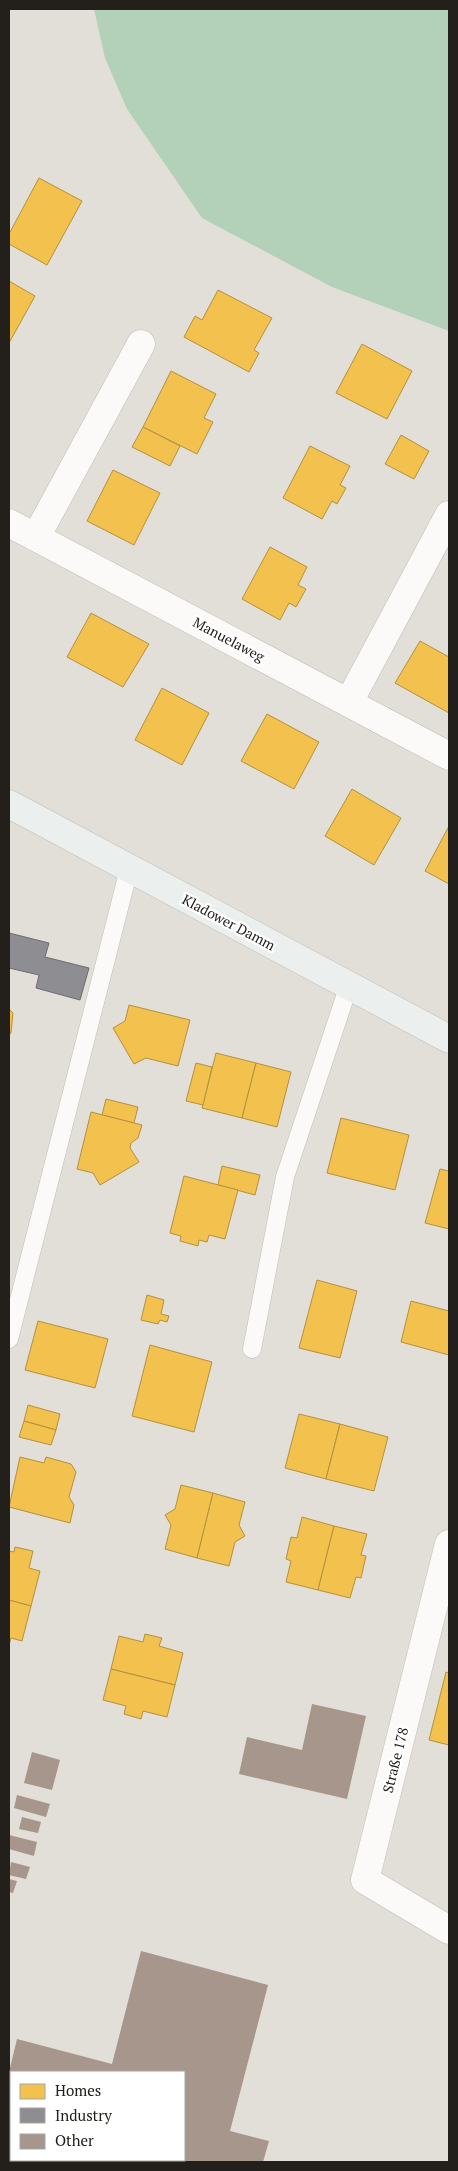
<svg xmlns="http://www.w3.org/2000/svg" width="458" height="2171" viewBox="0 0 458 2171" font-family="'PT Serif',serif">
<rect width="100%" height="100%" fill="#e2ded8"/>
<path fill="#b3d0b8" d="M94,9H449V331L332,287L202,218L127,109L105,58Z"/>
<g fill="#f2c14e" stroke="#b4913f">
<path d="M39,178L82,201L47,265L9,244V234Z"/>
<path d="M9,281L35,296L9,343Z"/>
<path d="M218,290L272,318L254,350L259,353L249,372L184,337L195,316L202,320Z"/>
<path d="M362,344L412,371L387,419L336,393Z"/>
<path d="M171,371L216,394L204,418L213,422L197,454L143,427Z"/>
<path d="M143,427L180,446L170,466L132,447Z"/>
<path d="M401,435L429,451L414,479L385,464Z"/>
<path d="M310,446L350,466L340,485L346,488L337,504L332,501L322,519L283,498Z"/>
<path d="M113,470L160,493L134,545L87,521Z"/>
<path d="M270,547L307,567L298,585L306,589L296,607L289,603L280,620L242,599Z"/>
<path d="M91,613L149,644L123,687L67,657Z"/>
<path d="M420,641L449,657V713L395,683Z"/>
<path d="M162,688L209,713L182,765L135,740Z"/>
<path d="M267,714L319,742L294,789L241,761Z"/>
<path d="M352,789L401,818L374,865L325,836Z"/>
<path d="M449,826V884L425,871Z"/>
<path d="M129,1005L190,1020L178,1066L146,1058L134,1064L113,1028L125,1021Z"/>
<path d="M9,1009L13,1013L11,1033L9,1035Z"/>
<path d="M216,1053L256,1063L242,1118L202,1108Z"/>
<path d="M196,1063L212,1067L203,1105L186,1101Z"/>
<path d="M256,1063L291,1072L277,1127L242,1118Z"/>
<path d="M106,1099L138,1107L134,1123L102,1115Z"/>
<path d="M91,1112L142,1125L138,1138L131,1143L130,1148L139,1162L100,1185L93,1173L77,1169Z"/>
<path d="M341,1118L409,1135L395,1190L327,1173Z"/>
<path d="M222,1166L260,1175L255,1195L218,1185Z"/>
<path d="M440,1169L449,1171V1229L425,1223Z"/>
<path d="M184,1176L238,1190L225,1239L209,1235L207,1242L199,1240L198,1246L180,1241L181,1236L170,1233Z"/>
<path d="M317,1280L357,1291L340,1358L299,1348Z"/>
<path d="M147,1295L164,1300L161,1314L169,1316L167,1322L160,1320L158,1324L141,1320Z"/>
<path d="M411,1301L449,1311V1355L401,1342Z"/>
<path d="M38,1321L108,1339L95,1388L25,1370Z"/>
<path d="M150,1345L212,1362L194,1432L132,1416Z"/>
<path d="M28,1405L60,1414L56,1430L24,1421Z"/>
<path d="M299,1414L340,1424L326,1479L285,1468Z"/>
<path d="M24,1421L56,1430L51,1445L19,1437Z"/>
<path d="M340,1424L388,1437L374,1491L326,1479Z"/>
<path d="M20,1457L44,1463L46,1457L71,1464L76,1472L69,1497L74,1505L70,1523L9,1507Z"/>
<path d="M181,1485L213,1493L197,1558L165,1549L171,1525L165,1515L175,1509Z"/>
<path d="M213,1493L245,1502L239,1525L245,1536L235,1542L229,1566L197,1558Z"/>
<path d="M302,1517L334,1526L318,1590L286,1582L291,1561L286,1559L291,1537L297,1538Z"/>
<path d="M334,1526L367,1534L361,1555L366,1556L361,1578L356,1577L350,1598L318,1590Z"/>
<path d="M15,1547L33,1551L29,1568L40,1571L31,1606L9,1600V1551L14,1552Z"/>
<path d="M9,1600L31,1606L22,1641L11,1638L9,1645Z"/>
<path d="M145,1634L162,1638L159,1646L183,1653L175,1685L111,1669L119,1636L143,1642Z"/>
<path d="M111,1669L175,1685L167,1717L143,1711L141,1719L124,1714L126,1706L103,1700Z"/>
<path d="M446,1672L449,1673V1745L429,1740Z"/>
</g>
<path fill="#8d8d92" stroke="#6d6c6e" d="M9,933L49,943L45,957L89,968L80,1000L36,988L39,975L9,968Z"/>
<g fill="#a6968b" fill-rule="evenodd">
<path d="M312,1704L366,1716L347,1799L239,1774L247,1737L302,1750Z"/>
<path d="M32,1752L60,1760L52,1790L24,1783Z"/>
<path d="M17,1795L50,1804L46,1817L14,1808Z"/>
<path d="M22,1817L41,1822L38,1833L19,1829Z"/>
<path d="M9,1835L37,1842L34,1856L9,1849Z"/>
<path d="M11,1862L30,1867L26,1879L9,1875Z"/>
<path d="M9,1879L17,1881L13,1893L9,1892Z"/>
<path d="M141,1951L268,1985L230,2131L269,2141L263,2162H9V2072L17,2039L112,2064ZM11,2072H184V2160H11Z"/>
</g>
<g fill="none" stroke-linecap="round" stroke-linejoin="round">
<g stroke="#c0bcb7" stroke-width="19">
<g id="service">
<path d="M9,1339L129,869"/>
<path d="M252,1349L285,1177L349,985"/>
</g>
</g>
<g stroke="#c0bcb7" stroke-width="29">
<g id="minor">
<path d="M9,523L449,756"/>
<path d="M36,537L141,344"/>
<path d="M349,702L449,515"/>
<path d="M449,1544L365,1880L449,1930"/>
</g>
</g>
<g stroke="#c0bcb7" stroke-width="29">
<path id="secondary" d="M9,804L449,1039"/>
</g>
<use href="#service" stroke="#fbfaf9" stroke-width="18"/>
<use href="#minor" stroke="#fbfaf9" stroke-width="28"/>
<use href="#secondary" stroke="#ebefee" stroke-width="28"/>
</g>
<g text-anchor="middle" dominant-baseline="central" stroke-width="5" stroke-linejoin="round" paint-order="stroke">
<g font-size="14" fill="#23201b" stroke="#fff">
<text transform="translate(229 639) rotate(28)">Manuelaweg</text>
<text transform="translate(229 922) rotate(28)">Kladower Damm</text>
<text transform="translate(395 1760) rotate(-76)">Straße 178</text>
</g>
</g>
<rect width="458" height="2171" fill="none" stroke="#23201b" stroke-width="20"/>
<rect x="10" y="2071" width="175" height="90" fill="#ffffff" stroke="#a7a6a4"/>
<rect x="20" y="2084" width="25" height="15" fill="#f2c14e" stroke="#a7a6a4"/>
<text x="55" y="2096" font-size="15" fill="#23201b">Homes</text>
<rect x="20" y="2108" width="25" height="15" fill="#8d8d92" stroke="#a7a6a4"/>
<text x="55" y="2121" font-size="15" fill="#23201b">Industry</text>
<rect x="20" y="2134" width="25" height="15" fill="#a6968b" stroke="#a7a6a4"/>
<text x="55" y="2146" font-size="15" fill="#23201b">Other</text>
</svg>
